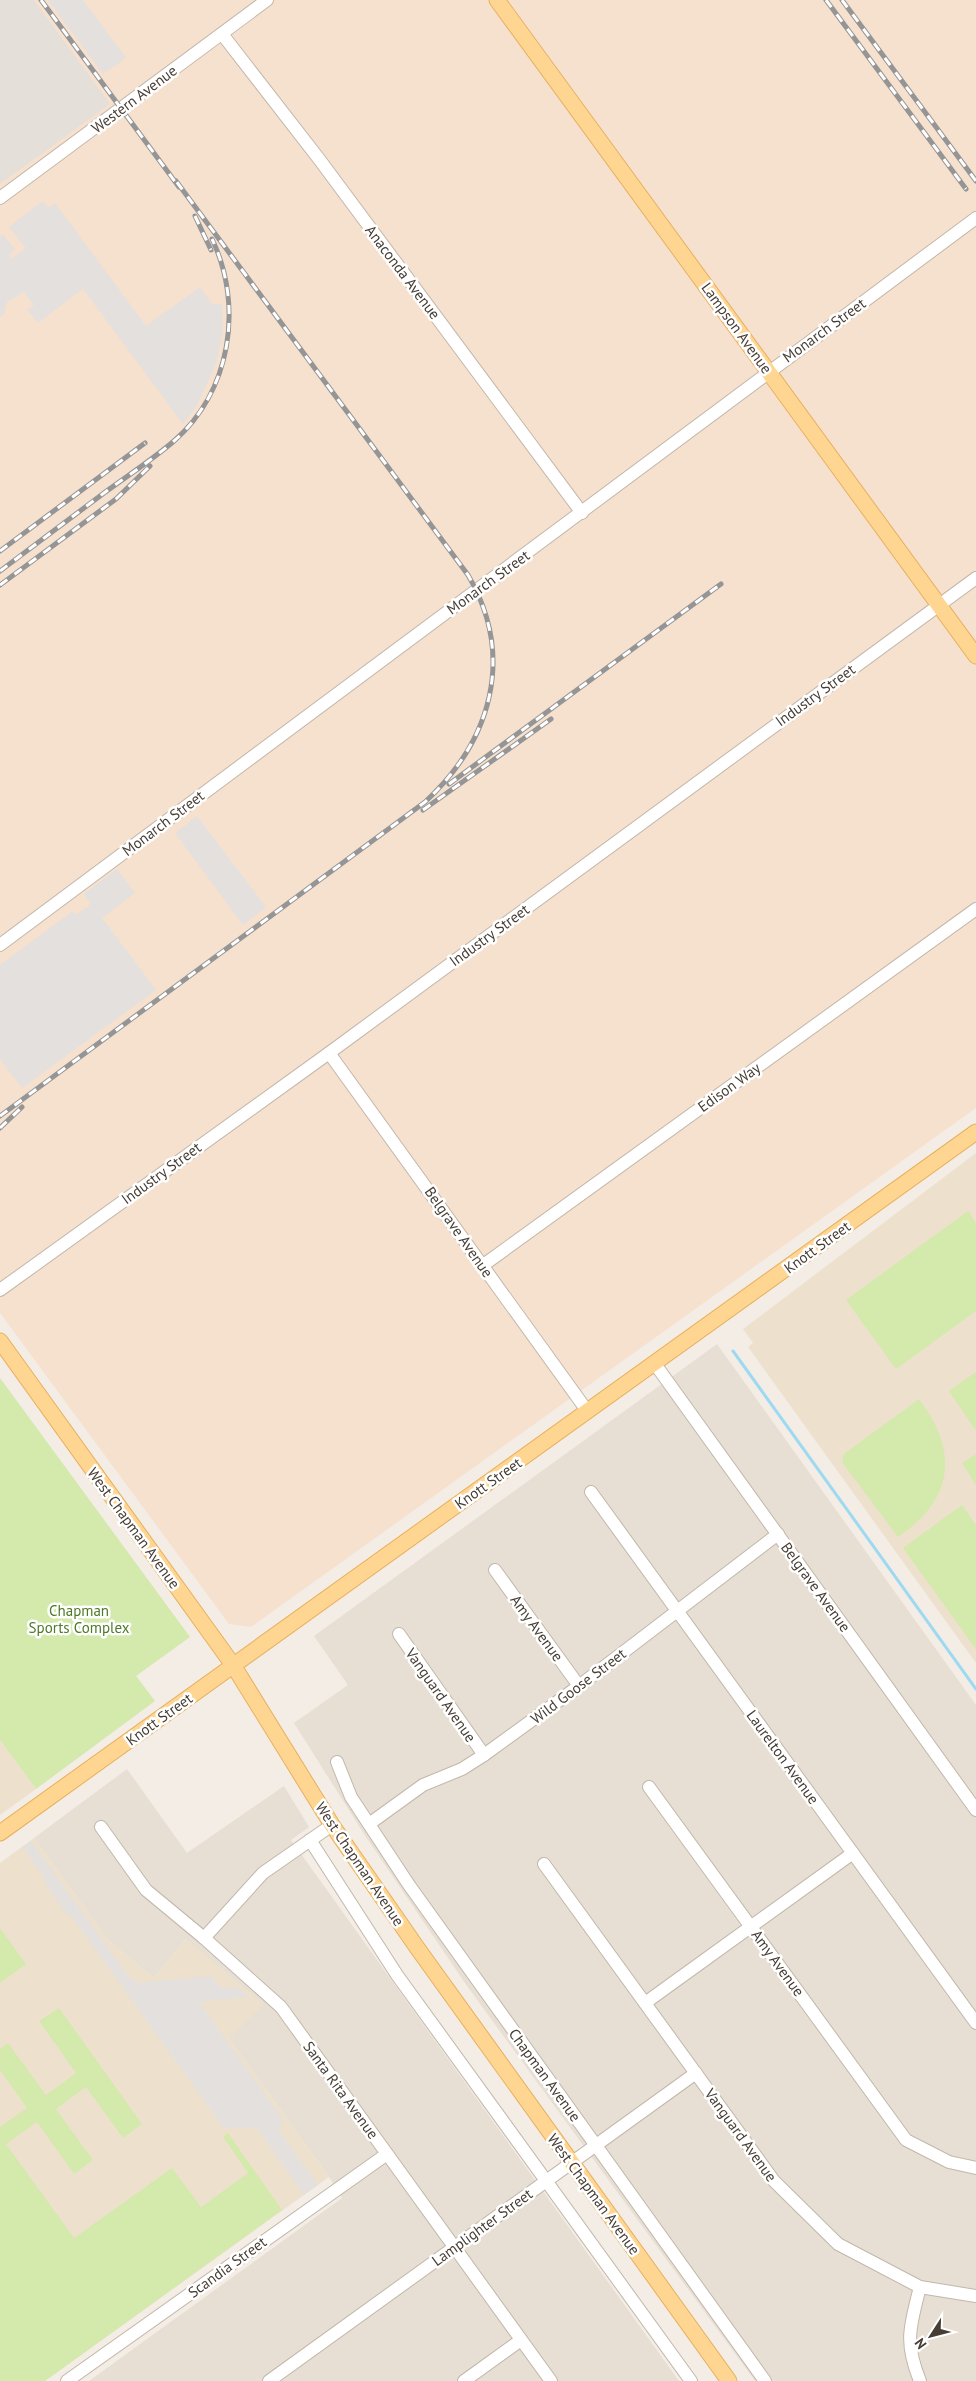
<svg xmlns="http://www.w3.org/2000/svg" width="976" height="2381" viewBox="0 0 976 2381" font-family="'PT Sans',sans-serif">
<rect width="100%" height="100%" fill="#f3ede5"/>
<g fill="#e7dfd3">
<path d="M717,1344L976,1705V2381H755L467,1986L364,1834L294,1723L348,1685L314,1636Z"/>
<path d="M127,1769L187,1853L284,1786L309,1827L291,1840L679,2381H89L342,2198L329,2177L229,2038L186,1939L154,1978L108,1940L34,1838Z"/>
</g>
<path fill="#f6e1cf" d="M0,0H976V1108L251,1627L229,1624L0,1313Z"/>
<path fill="#e5dfda" d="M0,0H34L110,104L0,184Z"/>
<g fill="#ede1ce">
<path d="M976,1153V1663L748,1347L753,1343L743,1329Z"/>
<path d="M0,1740L36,1789L0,1815Z"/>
<path d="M34,1838L108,1940L154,1978L186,1939L264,2004L229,2038L329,2177L45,2381H0V1863Z"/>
</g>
<g fill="#d4e9ac">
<path d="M968,1211L976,1223V1311L896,1369L846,1300Z"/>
<path d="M976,1372V1431L949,1391Z"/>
<path d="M0,1378L190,1637L136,1676L155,1701L36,1789L0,1740Z"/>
<path d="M919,1399C959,1452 954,1499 898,1537L842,1462L844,1454Z"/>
<path d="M976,1454V1485L962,1463Z"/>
<path d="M962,1505L976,1525V1649L903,1548Z"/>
<path d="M0,1928L26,1964L0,1983Z"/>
<path d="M59,2008L142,2124L123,2138L86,2087L56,2109L93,2160L74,2174L37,2122L6,2144L74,2238L172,2168L201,2207L248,2173L223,2137L228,2133L282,2210L45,2381H0V2127L27,2108L0,2070V2049L8,2043L46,2095L76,2073L39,2021Z"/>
</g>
<g fill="#e4e0dd">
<path d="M48,0H83L126,58L103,74Z"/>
<path d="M43,201L48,208L55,203L146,326L200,287L212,304H222L223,331L216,364L196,407L183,424L27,213Z"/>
<path d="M27,213L83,289L38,323L27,310L34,305L24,292L7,302L4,314L0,317V237L3,234L15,250L9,255L11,259L26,248L9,227Z"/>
<path d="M197,816L266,907L243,925L175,833Z"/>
<path d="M117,869L135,893L102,918L156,990L22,1088L0,1059V965L73,911L76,915L91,904L84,894Z"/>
<path d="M31,1841L128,1976L137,1983L211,1976L221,1988L237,1987L249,1997L199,2002L283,2120L279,2131L318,2185L304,2195L257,2128H224L72,1917L67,1914L46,1885L45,1879L22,1847Z"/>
</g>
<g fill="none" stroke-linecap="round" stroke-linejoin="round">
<path stroke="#9ed9f2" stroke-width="3" d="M733,1351L976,1689"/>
<g stroke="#c2b7aa" stroke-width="14">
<g id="minor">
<path d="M222,34L319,159L582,513"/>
<path d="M0,198L267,0"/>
<path d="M0,945L976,218"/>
<path d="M329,1053L588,1412"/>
<path d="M482,1266L976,909"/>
<path d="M0,1290L329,1053L976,578"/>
<path d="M655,1364L976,1810"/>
<path d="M591,1492L976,2023"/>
<path d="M495,1570L579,1686"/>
<path d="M399,1634L484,1755"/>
<path d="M337,1762L351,1797L409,1885L765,2381"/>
<path d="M649,1787L906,2140L949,2162L976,2168"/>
<path d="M369,1824L423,1785L462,1769L484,1755L579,1686L778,1534"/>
<path d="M101,1827L146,1890L204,1938L281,2007L551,2381"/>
<path d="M310,1840L397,1975L691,2381"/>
<path d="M544,1864L774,2181L838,2244L920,2287L976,2296"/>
<path d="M204,1938L263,1873L332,1825"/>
<path d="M645,2003L853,1853"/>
<path d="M920,2287C910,2326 904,2342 920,2381"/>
<path d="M67,2381L387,2154"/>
<path d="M269,2381L696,2073"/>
<path d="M464,2381L521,2340"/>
</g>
</g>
<g stroke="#e7b05e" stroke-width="17">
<g id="major">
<path d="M497,0L976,656"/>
<path d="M0,1341L233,1665L332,1825L418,1949L729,2381"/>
<path d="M0,1833L976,1132"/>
</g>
</g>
<use href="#minor" stroke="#fff" stroke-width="12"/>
<use href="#major" stroke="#ffd592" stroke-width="15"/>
<g stroke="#959595" stroke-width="5">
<g id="rail">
<path d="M41,0L179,187"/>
<path d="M826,0L966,189"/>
<path d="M842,0L976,181"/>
<path d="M195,216L211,250"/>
<path d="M0,551L145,443"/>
<path d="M0,571C35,545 69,519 104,493C127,476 152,460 174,441C231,391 244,306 212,239"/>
<path d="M0,585L116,499L150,466"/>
<path d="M449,784L721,584"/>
<path d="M423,810L551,719"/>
<path d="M0,1116L425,802C491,741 516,657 468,575L176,181"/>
<path d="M0,1128L22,1107"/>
</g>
</g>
<use href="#rail" stroke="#fff" stroke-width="3" stroke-dasharray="9" stroke-linecap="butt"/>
</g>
<g text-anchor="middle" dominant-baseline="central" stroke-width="5" stroke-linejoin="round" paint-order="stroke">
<g font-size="15" fill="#463d34" stroke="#fff">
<text transform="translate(134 99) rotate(-37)">Western Avenue</text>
<text transform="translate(403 272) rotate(53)">Anaconda Avenue</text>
<text transform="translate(737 328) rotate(54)">Lampson Avenue</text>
<text transform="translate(824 330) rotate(-36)">Monarch Street</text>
<text transform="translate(488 582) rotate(-36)">Monarch Street</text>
<text transform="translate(815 695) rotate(-36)">Industry Street</text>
<text transform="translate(163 823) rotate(-37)">Monarch Street</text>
<text transform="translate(489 935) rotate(-36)">Industry Street</text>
<text transform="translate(729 1087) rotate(-36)">Edison Way</text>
<text transform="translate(161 1173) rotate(-36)">Industry Street</text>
<text transform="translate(459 1232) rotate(55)">Belgrave Avenue</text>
<text transform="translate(817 1247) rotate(-36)">Knott Street</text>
<text transform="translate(488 1483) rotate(-35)">Knott Street</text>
<text transform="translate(134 1528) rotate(54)">West Chapman Avenue</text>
<text transform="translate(816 1587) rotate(54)">Belgrave Avenue</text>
<text transform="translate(537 1628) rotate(54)">Amy Avenue</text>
<text transform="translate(578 1686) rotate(-37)">Wild Goose Street</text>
<text transform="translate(441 1695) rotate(55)">Vanguard Avenue</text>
<text transform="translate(159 1719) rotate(-36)">Knott Street</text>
<text transform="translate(783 1757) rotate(54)">Laurelton Avenue</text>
<text transform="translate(360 1864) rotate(56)">West Chapman Avenue</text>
<text transform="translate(778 1963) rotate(54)">Amy Avenue</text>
<text transform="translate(545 2075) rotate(54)">Chapman Avenue</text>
<text transform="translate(341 2090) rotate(54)">Santa Rita Avenue</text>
<text transform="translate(741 2135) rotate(54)">Vanguard Avenue</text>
<text transform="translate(594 2194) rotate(54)">West Chapman Avenue</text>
<text transform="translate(482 2227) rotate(-36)">Lamplighter Street</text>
<text transform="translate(227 2267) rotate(-36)">Scandia Street</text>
</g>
<g font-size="15" fill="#4e7926" stroke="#fff">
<text x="79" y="1610">Chapman<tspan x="79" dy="17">Sports Complex</tspan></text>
</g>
</g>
<g transform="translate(931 2336) rotate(234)" stroke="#ffffff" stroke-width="4" paint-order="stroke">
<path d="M0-4L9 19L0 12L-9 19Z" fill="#463d34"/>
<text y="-8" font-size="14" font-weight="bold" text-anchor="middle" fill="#463d34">N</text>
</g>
</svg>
